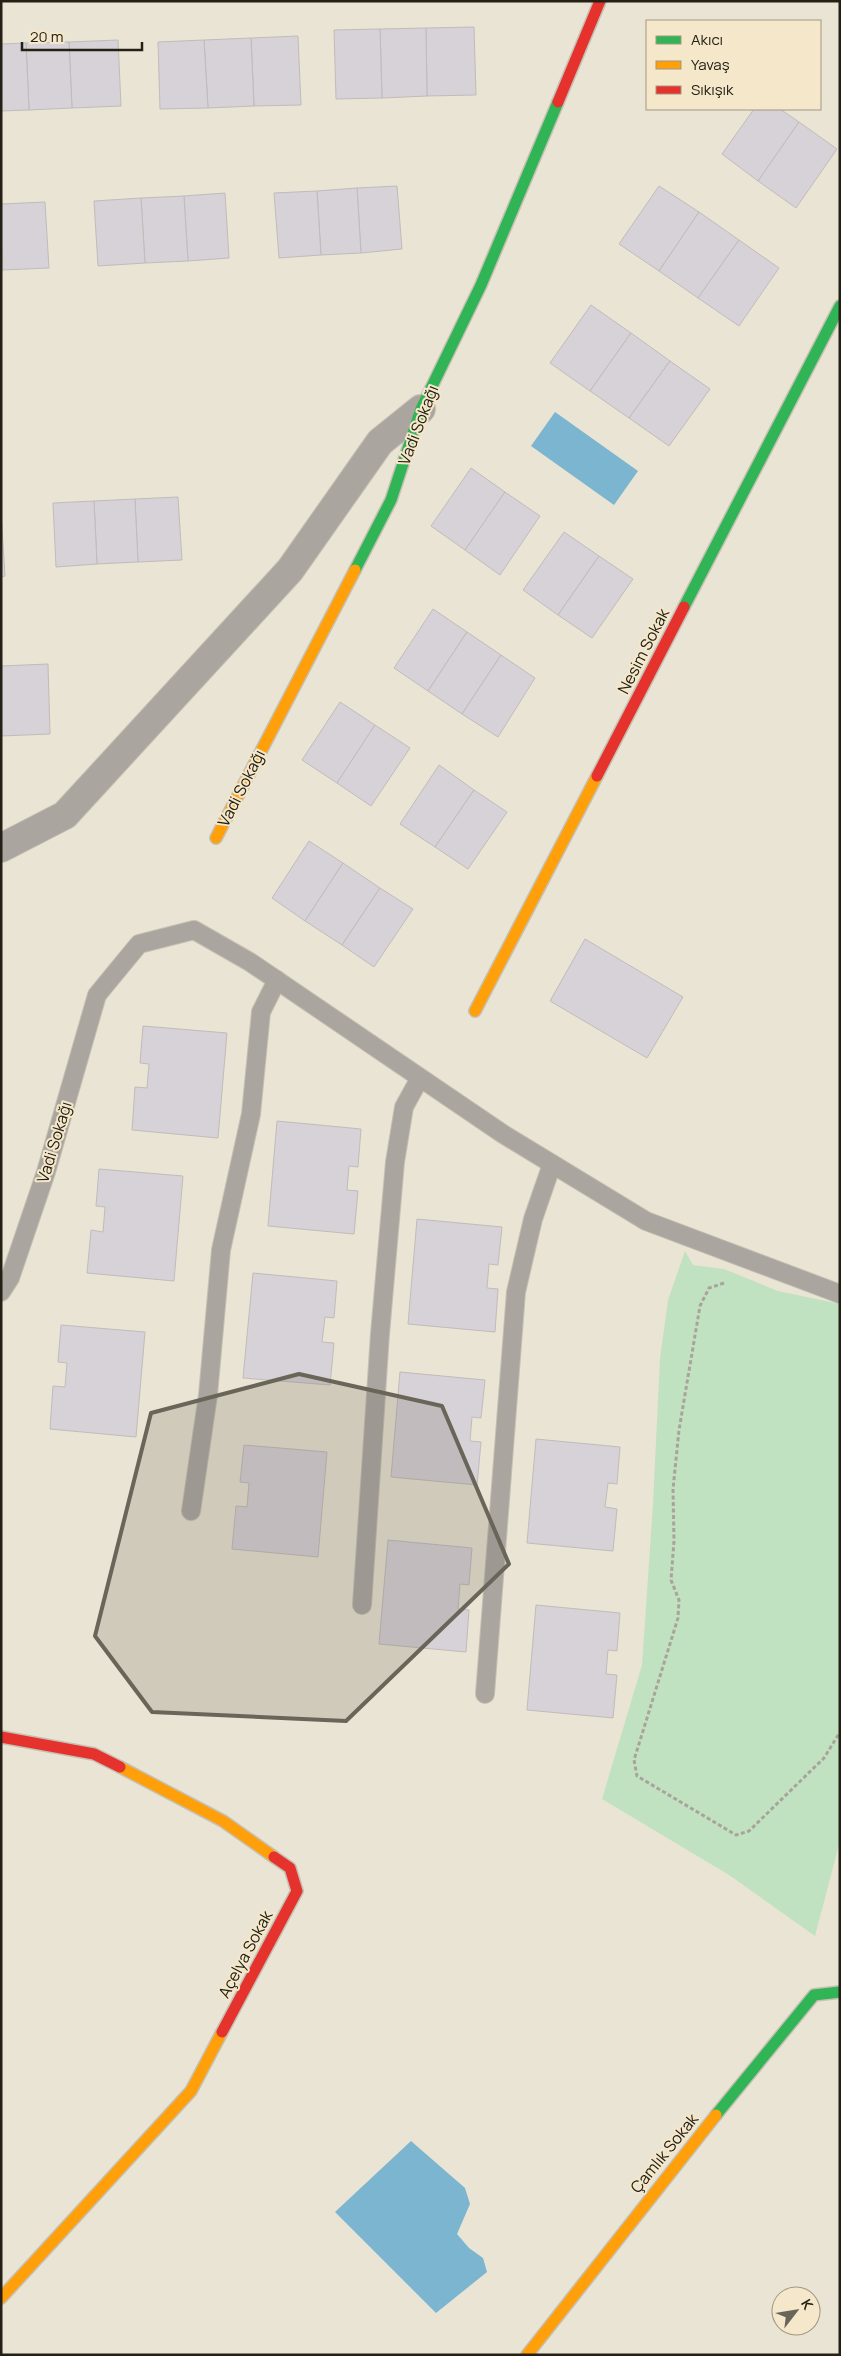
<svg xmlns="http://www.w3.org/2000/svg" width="841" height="2356" viewBox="0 0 841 2356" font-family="Manrope,sans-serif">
<rect width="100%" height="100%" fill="#eae4d4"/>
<path fill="#c1e2c1" d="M685,1251L693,1265L724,1269L778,1291L840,1304V1841L815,1936L729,1875L602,1799L642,1665L653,1504L660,1358L668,1300Z"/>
<g fill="#7bb5cf">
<path d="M555,412L638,471L614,505L531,446Z"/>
<path d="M411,2141L465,2188L470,2204L457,2234L469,2248L483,2258L487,2272L436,2313L335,2212Z"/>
</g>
<g fill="#d7d1d8" stroke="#c0bcba">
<path d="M474,27L476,95L427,96L426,28Z"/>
<path d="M426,28L427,96L382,98L380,29Z"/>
<path d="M380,29L382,98L336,99L334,30Z"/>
<path d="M298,36L301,105L254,106L251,38Z"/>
<path d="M251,38L254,106L208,108L204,40Z"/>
<path d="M118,40L121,106L72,108L69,42Z"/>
<path d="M204,40L208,108L160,109L158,42Z"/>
<path d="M69,42L72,108L29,110L26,43Z"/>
<path d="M26,43L29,110L1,111V44Z"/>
<path d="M754,109H780L799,122L758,181L722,154Z"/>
<path d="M799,122L837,149L796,208L758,181Z"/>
<path d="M397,186L402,249L361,253L357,188Z"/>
<path d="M659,186L699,212L659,271L619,244Z"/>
<path d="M357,188L361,253L321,255L317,191Z"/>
<path d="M317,191L321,255L279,258L274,193Z"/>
<path d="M225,193L229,258L188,261L184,196Z"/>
<path d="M184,196L188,261L145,263L141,198Z"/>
<path d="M141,198L145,263L98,266L94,201Z"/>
<path d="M45,202L49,268L2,270L1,204Z"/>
<path d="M699,212L739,240L698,298L659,271Z"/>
<path d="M739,240L779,268L739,326L698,298Z"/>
<path d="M591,305L631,333L590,391L550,363Z"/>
<path d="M631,333L670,361L629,418L590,391Z"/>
<path d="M670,361L710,389L669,446L629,418Z"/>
<path d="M471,468L505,492L465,550L431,526Z"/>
<path d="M505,492L540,516L500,575L465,550Z"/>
<path d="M178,497L182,560L138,562L135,499Z"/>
<path d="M135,499L138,562L97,564L94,501Z"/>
<path d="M94,501L97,564L56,567L53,503Z"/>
<path d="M1,512L5,576L1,577Z"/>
<path d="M564,532L599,556L558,615L523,590Z"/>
<path d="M599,556L633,579L592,638L558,615Z"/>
<path d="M433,609L467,632L428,691L394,668Z"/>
<path d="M467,632L501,655L462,714L428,691Z"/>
<path d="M501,655L535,678L498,737L462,714Z"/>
<path d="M48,664L50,734L1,736V666Z"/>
<path d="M340,702L375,725L337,783L302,760Z"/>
<path d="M375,725L410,748L371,806L337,783Z"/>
<path d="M439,765L474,790L435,847L400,824Z"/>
<path d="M474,790L507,812L468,869L435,847Z"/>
<path d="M309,841L343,863L305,921L272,898Z"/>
<path d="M343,863L380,888L342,945L305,921Z"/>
<path d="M380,888L413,909L374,967L342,945Z"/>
<path d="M585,939L683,997L647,1058L550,1001Z"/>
<path d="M143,1026L227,1033L218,1138L132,1130L135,1087L147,1088L149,1064L140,1063Z"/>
<path d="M277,1121L361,1129L358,1167L349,1166L347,1190L358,1191L354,1234L268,1226Z"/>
<path d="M99,1169L183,1176L174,1281L87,1273L91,1230L103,1232L105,1207L96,1206Z"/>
<path d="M417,1219L502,1227L498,1265L489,1264L487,1288L498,1289L495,1332L408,1324Z"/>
<path d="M253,1273L337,1281L334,1318L325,1317L322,1342L334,1343L330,1385L243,1378Z"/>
<path d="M61,1325L145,1332L136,1437L50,1429L53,1386L65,1387L67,1363L58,1362Z"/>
<path d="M400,1372L485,1380L481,1418L472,1417L470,1441L481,1442L477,1485L391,1477Z"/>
<path d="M536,1439L620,1447L617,1484L608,1483L605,1507L617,1509L613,1551L527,1543Z"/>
<path d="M244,1445L327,1452L318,1557L232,1549L236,1506L247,1507L249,1483L240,1482Z"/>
<path d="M388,1540L472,1548L469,1585L460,1584L458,1609L469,1610L466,1652L379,1644Z"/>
<path d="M536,1605L620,1613L617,1651L608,1650L606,1674L617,1675L613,1718L527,1710Z"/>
</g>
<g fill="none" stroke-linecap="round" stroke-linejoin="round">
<g stroke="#c5c0b3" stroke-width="20">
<g id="lane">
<path d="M1,1292L10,1278L46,1172L97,995L139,944L194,930L250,962L503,1134L646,1221L840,1294"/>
<path d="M191,1511L208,1395L221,1250L251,1114L261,1012L277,980"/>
<path d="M362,1605L380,1334L395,1162L404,1107L420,1078"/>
<path d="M485,1694L516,1292L533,1219L552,1164"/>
</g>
</g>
<g stroke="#c5c0b3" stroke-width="30">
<path id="street" d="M1,848L65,815L290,570L380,442L421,409"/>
</g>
<g stroke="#c5c0b3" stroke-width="14">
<g id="fast">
<path d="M355,570L391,500L421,409L481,285L558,102"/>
<path d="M684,607L840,306"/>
<path d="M716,2115L814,1995L840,1992"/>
</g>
</g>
<g stroke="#c5c0b3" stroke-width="14">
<g id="slow">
<path d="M216,838L355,570"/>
<path d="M475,1011L597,776"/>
<path d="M120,1767L223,1821L274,1857"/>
<path d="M1,2298L191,2091L222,2032"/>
<path d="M527,2355L716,2115"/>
</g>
</g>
<g stroke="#c5c0b3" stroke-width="14">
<g id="jam">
<path d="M558,102L600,1"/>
<path d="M597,776L684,607"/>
<path d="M1,1737L94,1754L120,1767"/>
<path d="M222,2032L297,1891L290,1868L274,1857"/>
</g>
</g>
<path stroke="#a9a39c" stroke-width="3" stroke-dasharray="4 2.5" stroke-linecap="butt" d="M724,1283L709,1288L700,1306L679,1430L673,1489L674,1541L671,1580L679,1600L678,1618L634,1760L637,1776L736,1835L749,1831L824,1758L840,1732"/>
<use href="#lane" stroke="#aaa59f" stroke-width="18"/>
<use href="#street" stroke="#aaa59f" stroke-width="28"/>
<use href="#fast" stroke="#30b455" stroke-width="11"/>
<use href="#slow" stroke="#ff9f0a" stroke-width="11"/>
<use href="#jam" stroke="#e5322d" stroke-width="11"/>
</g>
<path fill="#696558" fill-opacity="0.2" stroke="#696558" stroke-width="4" stroke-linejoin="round" d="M299,1374L442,1406L509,1564L346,1721L152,1712L95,1636L151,1413Z"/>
<g text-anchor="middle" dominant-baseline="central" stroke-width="4" stroke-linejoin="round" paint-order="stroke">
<g font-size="16" fill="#242015" stroke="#f4e7ca">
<text transform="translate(418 425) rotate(-69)">Vadi Sokağı</text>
<text transform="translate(643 651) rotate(-63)">Nesim Sokak</text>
<text transform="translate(241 788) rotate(-63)">Vadi Sokağı</text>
<text transform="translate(54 1142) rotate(-73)">Vadi Sokağı</text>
<text transform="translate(245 1954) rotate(-62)">Açelya Sokak</text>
<text transform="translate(664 2153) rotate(-51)">Çamlık Sokak</text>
</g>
</g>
<rect width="841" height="2356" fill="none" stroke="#242015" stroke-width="5"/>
<rect x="646" y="20" width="175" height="90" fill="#f4e7ca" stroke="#a19782"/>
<rect x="656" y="36" width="25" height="8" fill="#30b455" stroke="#a19782"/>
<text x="691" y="45" font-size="15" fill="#242015">Akıcı</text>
<rect x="656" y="61" width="25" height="8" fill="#ff9f0a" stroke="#a19782"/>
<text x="691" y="70" font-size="15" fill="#242015">Yavaş</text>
<rect x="656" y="86" width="25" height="8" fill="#e5322d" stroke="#a19782"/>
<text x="691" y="95" font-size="15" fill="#242015">Sıkışık</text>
<g transform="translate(796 2311) rotate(59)"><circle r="24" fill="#f4e7ca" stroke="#a19782"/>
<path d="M0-4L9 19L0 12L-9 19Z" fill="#696558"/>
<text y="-8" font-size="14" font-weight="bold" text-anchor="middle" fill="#242015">K</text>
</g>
<path d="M22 42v8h120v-8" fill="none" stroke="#242015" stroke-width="2.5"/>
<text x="30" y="42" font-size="15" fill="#242015" stroke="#f4e7ca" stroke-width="4" paint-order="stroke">20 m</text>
</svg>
